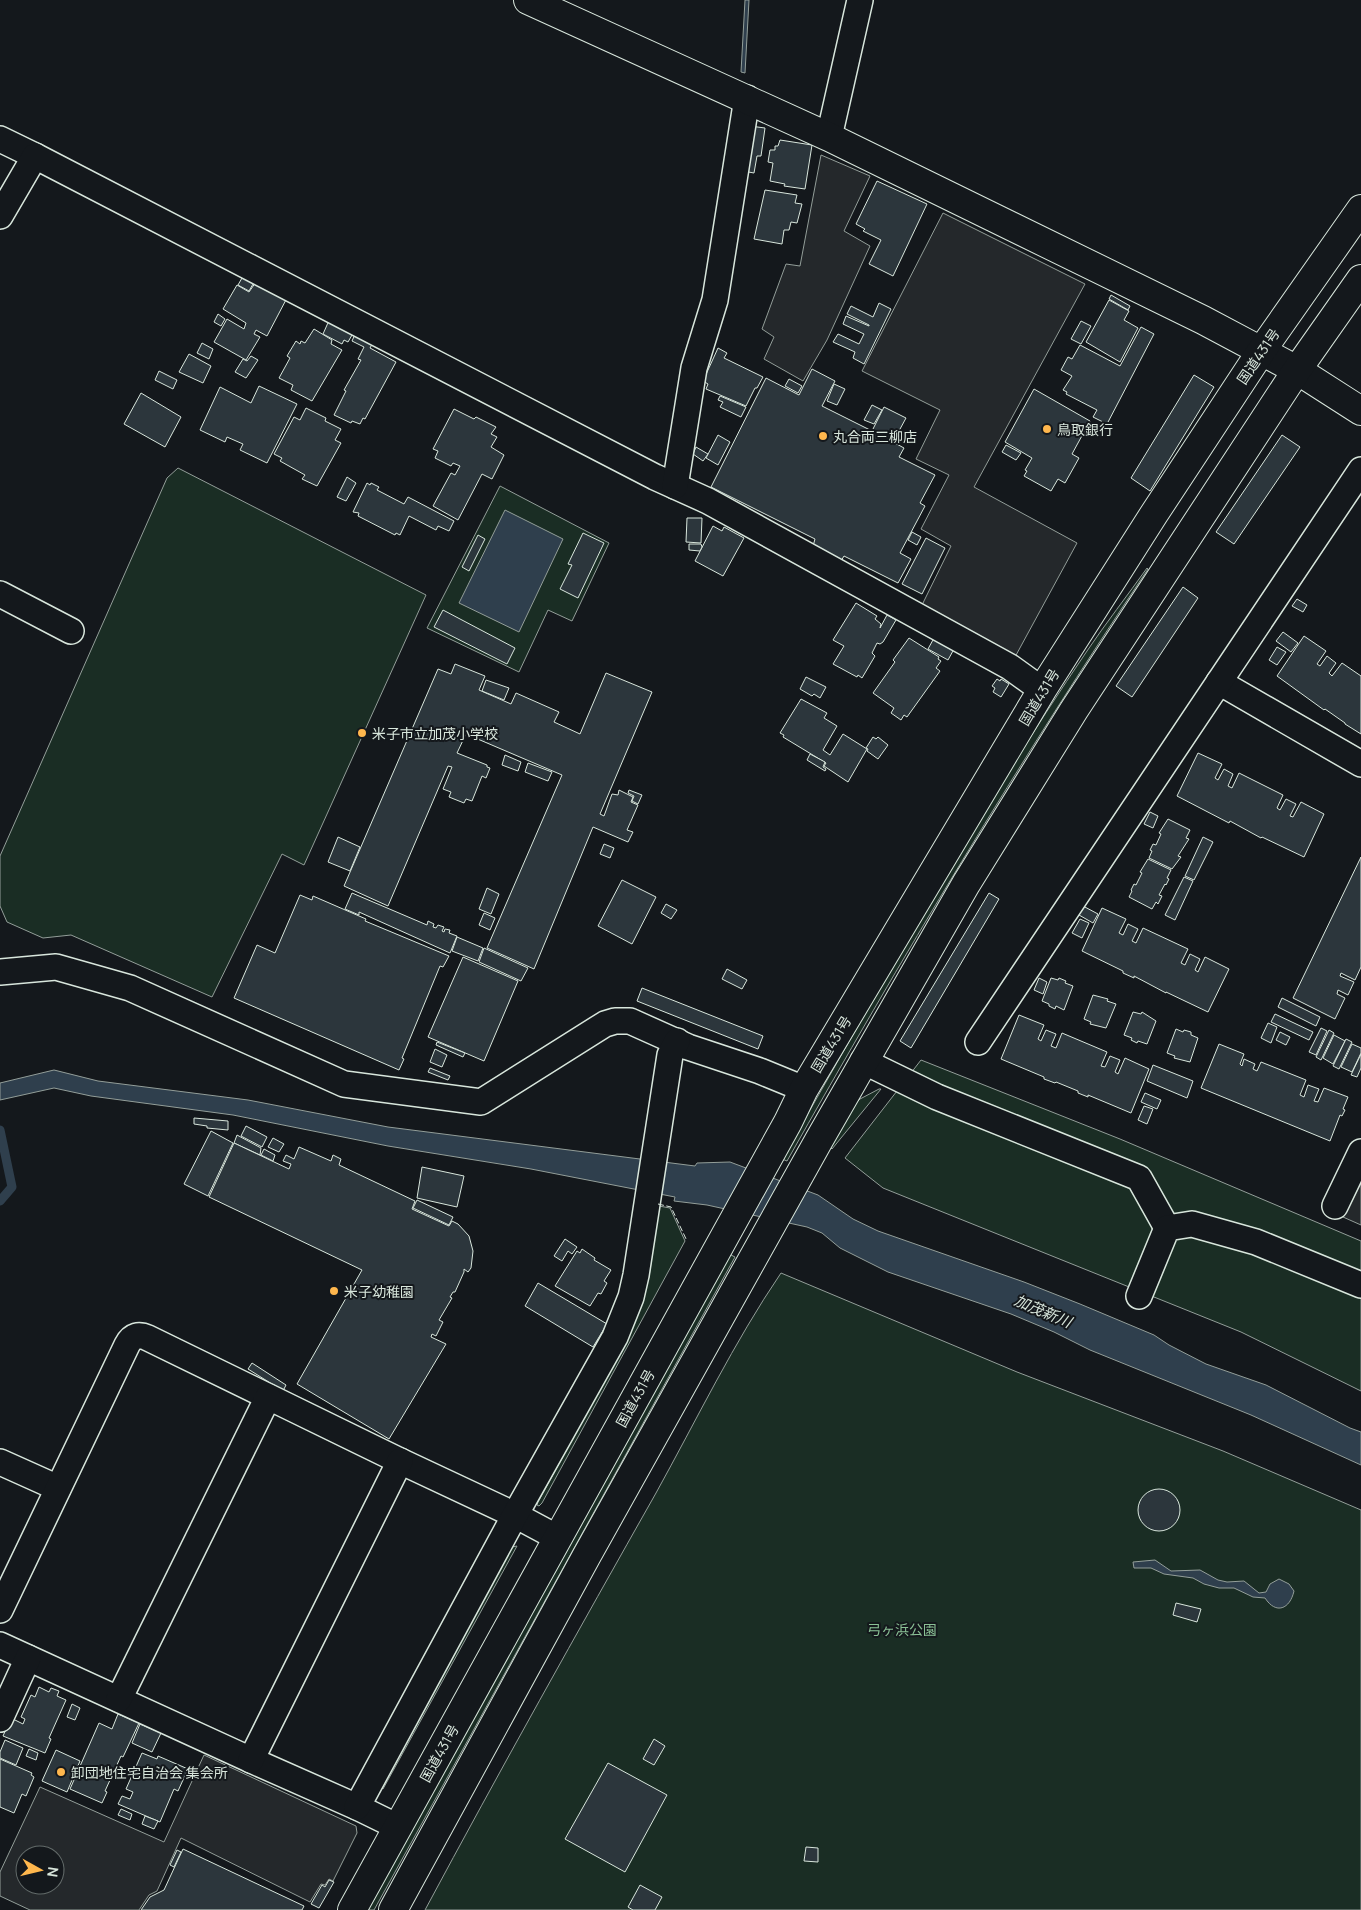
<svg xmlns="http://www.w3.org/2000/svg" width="1361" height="1910" viewBox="0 0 1361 1910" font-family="Manrope,'Noto Sans JP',sans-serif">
<rect width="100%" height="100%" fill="#14181c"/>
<g fill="#1a2d24" stroke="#939e99">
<path d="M178,468L426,595L304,865L282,854L212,997L71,935L43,938L7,922L0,906V856L167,478Z"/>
<path d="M500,486L609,543L572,621L548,610L519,672L427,628Z"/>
<path d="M1147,568L1148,569C1019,761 901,959 787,1161L782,1159C880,988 976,814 1087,651C1106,623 1127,596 1147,568Z"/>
<path d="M921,1060L1120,1139L1361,1241V1391L1241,1332L883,1188L845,1158Z"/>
<path d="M879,1089H881L832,1149L830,1147L855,1104L860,1099Z"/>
<path d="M659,1206L670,1208L685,1241L542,1503L539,1506L537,1505L538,1502L625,1343L637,1315L649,1277Z"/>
<path d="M729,1254L735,1257L374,1910H367Z"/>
<path d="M781,1273L1017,1372L1223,1451L1361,1510V1910H425C500,1770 578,1631 656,1493C697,1419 734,1342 781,1273Z"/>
<path d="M517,1546L383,1789L381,1786L490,1584L512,1547Z"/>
</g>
<g fill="#24282b" stroke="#939e99" fill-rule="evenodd">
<path d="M821,155L870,176L844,231L870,246L827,340L803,381L764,359L774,337L762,329L786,264L800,266Z"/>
<path d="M943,213L1085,284L974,487L1077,543L1015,657L922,605L951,546L921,529L949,475L916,459L940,410L862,371Z"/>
<path d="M1361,1179V1225L1343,1217Z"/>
<path d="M204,1755L356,1826L357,1833L333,1881L329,1879L325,1885L321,1884L310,1902L181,1838L157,1891L149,1895L139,1910H30L0,1896V1872L40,1787L164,1842ZM25,1855H55V1885H25Z"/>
</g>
<g fill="#2f3f4d" stroke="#939e99">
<path d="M745,0H749L745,73L741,72Z"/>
<path d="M505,510L563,539L519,632L459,603Z"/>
<path d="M54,1070L98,1081L248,1100L388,1127L695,1166L697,1163L730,1162L818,1195L853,1219L878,1231L1024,1282L1080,1304L1154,1335L1169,1345L1206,1364L1266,1385L1350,1428L1361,1432V1465L1251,1415L1090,1350L1054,1332L1011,1314L888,1272L840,1248L822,1233L807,1227L707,1205L674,1201L675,1197L531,1169L388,1146L233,1115L91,1096L54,1088L0,1100V1083Z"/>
<path d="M1155,1560L1171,1571L1200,1570L1218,1580L1227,1582L1244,1581L1259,1593L1266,1592L1270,1584L1279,1579L1289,1584L1294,1591C1290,1609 1276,1615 1265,1598L1253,1597L1234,1588H1219L1204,1584L1193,1578L1164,1574L1151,1568H1134L1133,1562Z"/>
</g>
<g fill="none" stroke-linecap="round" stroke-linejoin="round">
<path stroke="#2f3f4d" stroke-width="9" d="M0,1130L12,1187L0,1201"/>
</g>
<g fill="#2c363c" stroke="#d8e6dc">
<path d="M750,126L765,128L761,156H757L754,173L743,171Z"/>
<path d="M780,140L812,145L805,189L784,186L785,184L770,181L773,163L768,162L770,150H775V146H778Z"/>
<path d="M877,181L927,204L893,276L869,264L881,240L863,231L865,229L856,224Z"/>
<path d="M765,190L797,195L795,203L802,204L797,223L791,222L789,230H784L782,244L754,239Z"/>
<path d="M246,271L257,277L249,291L238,285Z"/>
<path d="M258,279L288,296L267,336L256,330L254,334L260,337L246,360L214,342L227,319L244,329L246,323L223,309L237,285L249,292Z"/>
<path d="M1111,295L1130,306L1128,310L1109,299Z"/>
<path d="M1109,300L1129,311L1124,320L1138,328L1120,362L1086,342Z"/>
<path d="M879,303L891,309L864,364L853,358L855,352L833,342L838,334L859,344L864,334L843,324L846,316L869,326V325L847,314L851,306L873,317Z"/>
<path d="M218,314L225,319L221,326L214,322Z"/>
<path d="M331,316L356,328L348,342L344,340L342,344L323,334Z"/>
<path d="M1081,321L1091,326L1081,344L1071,339Z"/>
<path d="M1141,327L1154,334L1107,424L1093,417L1097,410L1066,394L1067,392L1063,390L1072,376L1061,370L1068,357L1072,359L1080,345L1120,366Z"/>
<path d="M314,329L332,340L331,344L342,350L312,401L291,390L293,385L279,378L290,358L287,356L296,341L300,344L301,341L305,343Z"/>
<path d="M357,330L375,339L370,348L396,362L365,419L363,418L360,424L352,421L351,423L334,415L346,391L344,390L361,360L358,359L364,347L352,341Z"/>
<path d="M202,343L213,349L209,359L197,353Z"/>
<path d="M718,348L727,353L724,358L763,377L757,388H755L746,406L706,389L708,384L703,381Z"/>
<path d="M189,354L211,366L203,383L179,372Z"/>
<path d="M251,356L258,360L246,378L235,372L243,359L247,361Z"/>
<path d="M812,369L835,381L822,406L872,431L884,407L906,418L893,442L904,448L899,457L935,475L920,503L925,506L900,553L911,559L898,583L844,556L841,561L813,546L815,539L711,487L766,378L799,395Z"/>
<path d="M159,371L177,380L173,389L155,380Z"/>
<path d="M1194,375L1214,387L1150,491L1131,478Z"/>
<path d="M789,379L802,386L798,393L785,386Z"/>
<path d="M834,384L845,389L837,405L827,401Z"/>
<path d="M259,386L297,404L267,463L240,450L243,444L227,437L225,442L200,430L220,387L251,403Z"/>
<path d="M1034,389L1090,421L1072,454L1079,458L1065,483L1058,479L1051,491L1024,476L1027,471L1025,470L1032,458L1005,442Z"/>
<path d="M141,393L181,417L165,447L124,424Z"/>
<path d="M720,396L746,407L741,417L720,407L723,402L718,400Z"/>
<path d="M872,405L882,410L874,424L864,420Z"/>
<path d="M306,408L326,418L325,421L341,429L335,440L341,443L317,486L302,479L305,475L280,461L282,458L274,454L294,417L300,420Z"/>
<path d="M454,409L474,419L476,417L496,427L491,434L497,437L491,447L504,455L492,479L482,474L458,520L433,506L451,473L455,475L460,466L453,463L451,466L435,458L438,451L433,449Z"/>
<path d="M718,435L730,442L718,465L706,458Z"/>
<path d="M1282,435L1300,447L1234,544L1216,532Z"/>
<path d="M1006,445L1021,453L1016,460L1002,452Z"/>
<path d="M696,447L708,454L703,461L693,454Z"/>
<path d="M347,477L356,483L346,501L337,497Z"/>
<path d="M367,483L370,485L371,483L379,487L377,490L404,504L408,497L454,521L449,531L438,526L436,530L409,516L400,535L396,533L395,535L358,516L359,513L353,512Z"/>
<path d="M687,518H702L701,543L686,542Z"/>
<path d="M713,526L722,531L724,527L744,538L723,576L695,561Z"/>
<path d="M912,532L921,537L917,545L908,540Z"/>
<path d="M583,533L604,543L578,598L560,589L572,565L568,564Z"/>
<path d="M478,535L485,539L469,571L462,567Z"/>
<path d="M926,538L945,548L922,594L902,584Z"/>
<path d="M689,544H701L702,547L700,551L689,550Z"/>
<path d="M1183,587L1198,598L1132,697L1116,686Z"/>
<path d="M1297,599L1307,605L1303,612L1292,606Z"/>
<path d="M856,603L877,616L875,619L881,624L880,628L887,615L896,620L883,642L880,644L877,643L872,653L875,656L862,678L858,675L857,677L833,664L844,646L833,640Z"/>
<path d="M443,610L515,648L507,664L434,627Z"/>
<path d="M1283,632L1298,643L1291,652L1276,641Z"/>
<path d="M1304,636L1326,651L1317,664L1320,666L1327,656L1336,663L1329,673L1332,676L1342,663L1361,676V734L1345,724V723L1325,709L1324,710L1277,676Z"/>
<path d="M909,638L939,657L938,659L941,661L936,668L940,671L907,717L904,715L901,720L891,713L894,708L873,693L895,662L893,660Z"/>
<path d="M934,638L954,649L948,660L928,649Z"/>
<path d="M1277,647L1286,652L1277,665L1269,660Z"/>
<path d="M455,664L485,676L479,690L511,704L516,693L559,712L554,722L580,734L606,673L652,692L600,814L604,816L612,794L618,795L619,790L633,797L631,802L638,805L627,830L633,832L628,842L593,827L534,969L487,948L562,775L466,734L457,753L487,765V767L490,768L486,778L482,776L472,801L466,799L464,803L449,797L451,792L443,789L452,767L448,766L388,906L344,886L438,669L451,674Z"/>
<path d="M806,677L826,687L820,698L814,694L812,696L800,689Z"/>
<path d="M997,679L1000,681L1001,679L1009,684L1001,697L993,692L995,688L992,686Z"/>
<path d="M486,680L509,688L504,700L482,691Z"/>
<path d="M801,699L827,713L824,718L837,726L823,750L830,755L843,734L867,749L848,782L824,766L826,763L783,737L784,735L780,733Z"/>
<path d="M873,737L876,739L878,737L888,745L878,759L867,751L868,749L866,748Z"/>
<path d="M1198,753L1222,764L1215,778L1218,780L1224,769L1233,774L1228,786L1232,788L1239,773L1283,795L1277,808L1280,810L1286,799L1296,804L1290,816L1293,817L1301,802L1324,814L1304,857L1262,837L1261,838L1230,821L1229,823L1177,796Z"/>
<path d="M810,754L825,762L823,767L826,769L825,771L807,760Z"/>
<path d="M505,755L521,762L518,771L502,765Z"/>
<path d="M528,763L552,772L548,781L525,772Z"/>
<path d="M629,790L642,795L638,804L632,801L634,796L628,793Z"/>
<path d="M1150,812L1158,816L1153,828L1144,824Z"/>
<path d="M1168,819L1190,830L1186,838L1189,839L1178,856L1181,857L1172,869L1149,858L1152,851L1150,850L1153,844L1156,845L1161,834L1159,833Z"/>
<path d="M338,837L360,847L350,871L328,862Z"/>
<path d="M1203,837L1213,842L1194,880L1185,876Z"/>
<path d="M604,844L614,848L610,858L600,854Z"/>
<path d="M1361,857V967L1355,980L1341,973L1340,976L1354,982L1348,995L1338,990L1337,994L1345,998L1335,1019L1293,998Z"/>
<path d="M1148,859L1171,870L1167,878L1169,879L1166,885L1165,884L1159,895L1162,896L1158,904L1156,902L1152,909L1129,897L1132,891L1131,890L1134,884L1136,885L1142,873L1140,872Z"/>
<path d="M1184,877L1193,881L1175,920L1165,915Z"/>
<path d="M622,880L656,897L632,944L598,926Z"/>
<path d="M487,888L499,894L491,914L479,909Z"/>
<path d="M352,893L427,925L428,921L434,924L433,927L436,928L438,925L444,927L442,931L444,932L445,929L450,930L449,933L457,936L450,953L359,912V915L345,909Z"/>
<path d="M989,893L999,899L911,1048L900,1041Z"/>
<path d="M300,895L312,900L313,896L366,919L365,921L449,956L443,967L440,966L402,1058L404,1059L399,1070L234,998L257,945L275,953Z"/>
<path d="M666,904L677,910L671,919L661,913Z"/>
<path d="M1083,906L1098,914L1093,923L1079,915Z"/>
<path d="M1102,908L1126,919L1119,933L1123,935L1128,924L1138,929L1132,941L1136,943L1143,928L1188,949L1181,963L1185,965L1190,954L1200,959L1195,970L1198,972L1205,957L1229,969L1208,1012L1166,992V993L1134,976V978L1123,973V971L1082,951Z"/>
<path d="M484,913L495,918L490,930L479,925Z"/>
<path d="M1080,919L1089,923L1082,938L1072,933Z"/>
<path d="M457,937L483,948L478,961L452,951Z"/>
<path d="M484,948L528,968L521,981L479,962Z"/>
<path d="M463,957L518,981L484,1061L428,1037Z"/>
<path d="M727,969L747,980L742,989L722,979Z"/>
<path d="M1039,978L1047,982L1043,994L1034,990Z"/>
<path d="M1051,978L1058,980L1059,978L1066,981L1065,983L1073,986L1064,1010L1056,1006L1055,1009L1049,1006V1004L1042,1001Z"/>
<path d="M642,988L763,1036L758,1049L637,1001Z"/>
<path d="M1093,995L1108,999L1107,1001L1116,1004L1106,1028L1090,1024L1091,1022L1084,1019Z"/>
<path d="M1282,998L1320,1017L1316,1026L1278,1007Z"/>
<path d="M1133,1012L1141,1014L1142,1012L1156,1021L1147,1044L1138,1041L1137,1043L1131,1040L1132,1038L1124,1035Z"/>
<path d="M1275,1014L1313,1032L1309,1040L1271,1022Z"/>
<path d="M1019,1015L1044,1025L1038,1039L1041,1041L1046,1030L1056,1034L1051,1046L1056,1048L1062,1033L1107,1052L1101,1066L1105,1067L1110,1056L1120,1060L1115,1072L1118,1074L1125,1058L1149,1069L1131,1113L1088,1095V1097L1078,1093V1091L1056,1082L1055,1083L1044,1079V1077L1001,1059Z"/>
<path d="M1268,1023L1277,1027L1271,1043L1261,1038Z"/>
<path d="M1321,1028L1327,1031L1316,1055L1309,1052Z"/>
<path d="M1176,1029L1183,1032L1184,1030L1191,1032V1035L1198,1038L1190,1062L1174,1058L1175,1056L1167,1053Z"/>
<path d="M1329,1030L1334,1033L1321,1060L1316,1057Z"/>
<path d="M1280,1032L1290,1037L1286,1045L1276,1040Z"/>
<path d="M1334,1035L1345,1041L1333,1064L1323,1058Z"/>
<path d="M1346,1039L1352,1042L1339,1069L1333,1066Z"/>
<path d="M437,1042L465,1053L463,1057L436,1045Z"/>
<path d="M1219,1044L1244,1054L1240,1064L1242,1066L1244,1059L1255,1064L1253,1069L1257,1071L1261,1062L1306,1080L1300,1095L1304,1097L1308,1085L1319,1089L1314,1101L1318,1102L1324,1088L1348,1097L1343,1109L1345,1110L1342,1116L1340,1115L1330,1141L1201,1088Z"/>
<path d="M1352,1044L1361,1048V1053L1352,1072L1341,1067Z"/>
<path d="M435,1049L447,1055L442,1067L430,1062Z"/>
<path d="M1361,1054V1068L1357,1077L1351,1075Z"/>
<path d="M1153,1065L1193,1081L1187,1098L1147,1081Z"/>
<path d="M430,1068L450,1076L448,1080L428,1072Z"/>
<path d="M1145,1093L1161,1100L1157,1109L1141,1102Z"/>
<path d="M1144,1106L1153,1109L1147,1124L1138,1120Z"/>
<path d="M194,1118L228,1121V1130L207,1128V1126L194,1124Z"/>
<path d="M246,1126L267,1137L262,1147L241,1136Z"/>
<path d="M211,1131L233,1143L208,1196L184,1184Z"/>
<path d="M237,1135L261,1148L260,1155L234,1143Z"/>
<path d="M273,1138L284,1144L279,1152L268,1147Z"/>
<path d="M234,1143L289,1169L291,1164L283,1161L286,1155L294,1159L299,1147L331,1161L333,1155L341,1159L339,1165L415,1201L412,1209L449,1226L452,1221L458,1224L469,1236L473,1251L471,1268L468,1272L464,1269V1272L455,1292H453L450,1297L452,1298L439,1320L443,1322L436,1336L432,1334L431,1337L446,1344L389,1439L297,1384L362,1270L209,1197Z"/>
<path d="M264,1149L275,1155L273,1161L261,1155Z"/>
<path d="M422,1167L464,1176L457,1207L417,1198Z"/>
<path d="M417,1200L453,1217L449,1225L413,1208Z"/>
<path d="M565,1239L577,1247L572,1254L568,1251L562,1261L554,1256Z"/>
<path d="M582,1249L595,1258L594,1260L611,1270L604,1281L607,1283L601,1294L598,1293L590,1306L555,1286L577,1251L580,1253Z"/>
<path d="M538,1283L607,1324L593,1347L525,1306Z"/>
<path d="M252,1363L286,1385L283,1391L248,1369Z"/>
<circle cx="1159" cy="1510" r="21"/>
<path d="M1176,1603L1201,1609L1197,1622L1173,1615Z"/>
<path d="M39,1687L49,1692L51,1688L59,1691L57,1696L66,1700L49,1738L51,1739L45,1753L3,1736L11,1718L23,1724L25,1719L21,1717L31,1695L35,1697Z"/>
<path d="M72,1704L80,1708L75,1720L67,1717Z"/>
<path d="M118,1714L139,1723L123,1757L121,1756L105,1791L107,1792L102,1803L70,1789L99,1723L112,1729Z"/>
<path d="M140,1724L161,1733L152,1752L132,1743Z"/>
<path d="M654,1739L665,1746L654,1765L643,1759Z"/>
<path d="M5,1740L23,1748L16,1765L0,1758V1752Z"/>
<path d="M29,1749L38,1753L36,1760L26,1756Z"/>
<path d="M56,1750L80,1761L67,1792L42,1781Z"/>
<path d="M142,1753L157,1759L158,1756L188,1769L178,1791L174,1789L160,1822L118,1804L122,1796L130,1799L133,1792L126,1789Z"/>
<path d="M0,1759L32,1773L31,1775L34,1777L26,1796L22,1794L14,1813L0,1807Z"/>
<path d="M608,1763L667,1795L625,1872L565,1839Z"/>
<path d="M121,1809L132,1814L130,1820L118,1815Z"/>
<path d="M145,1816L158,1821L154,1829L142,1824Z"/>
<path d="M806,1847L818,1848V1862L804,1861Z"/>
<path d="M183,1849L304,1906L302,1910H141L150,1897L164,1890Z"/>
<path d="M177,1850L181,1852L174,1867L170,1865Z"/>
<path d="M329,1880L334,1882L319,1908L311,1904L322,1885L325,1887Z"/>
<path d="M640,1885L662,1897L655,1910H633L628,1907Z"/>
</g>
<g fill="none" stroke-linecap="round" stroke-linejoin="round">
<g stroke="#d8e6dc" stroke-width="28">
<g id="street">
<path d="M829,137L860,0"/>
<path d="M0,139L35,156"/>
<path d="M0,216L35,156L655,477L708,501L1010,667L1042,690"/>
<path d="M675,486L694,368L715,300L747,98"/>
<path d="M0,594L71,631"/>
<path d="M1219,682L1361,764"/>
<path d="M0,972L56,967L130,988L344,1084L481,1102L605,1024L615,1021H630L688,1047L760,1071L804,1089"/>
<path d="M978,1042L1361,470"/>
<path d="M863,1061L937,1097L1139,1178L1167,1228"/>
<path d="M1335,1206L1361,1152"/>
<path d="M1139,1296L1167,1228L1192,1224L1256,1242L1361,1285"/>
<path d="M0,1462L58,1488"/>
<path d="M0,1610L127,1345C132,1335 139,1334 148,1338L400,1461L515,1515L558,1538"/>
<path d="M0,1645L251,1760L357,1807L398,1827"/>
<path d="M119,1699L268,1397"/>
<path d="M0,1719L28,1658"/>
<path d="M251,1760L400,1461"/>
<path d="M357,1807L515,1515L615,1337L631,1297L636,1275L670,1055L677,1041"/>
</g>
</g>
<g stroke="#d8e6dc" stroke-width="30">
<path id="secondary" d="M528,0L829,137L1203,320L1297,370L1361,411"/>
</g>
<g stroke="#d8e6dc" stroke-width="30">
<g id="highway">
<path d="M352,1910L788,1122L804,1089L1042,690L1154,514L1262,350L1361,209"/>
<path d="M393,1910L586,1557L819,1140L966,884L1074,710L1297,370L1361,279"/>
</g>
</g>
<use href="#street" stroke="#14181c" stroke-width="25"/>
<use href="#secondary" stroke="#14181c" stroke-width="28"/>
<use href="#highway" stroke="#14181c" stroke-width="28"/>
<path stroke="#d8e6dc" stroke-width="1" stroke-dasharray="6 2.5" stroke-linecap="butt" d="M658,1204L671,1207L687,1241"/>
</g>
<g fill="#ffb74d" stroke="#14181c" stroke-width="2">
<circle cx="1047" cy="429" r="5"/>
<circle cx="823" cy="436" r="5"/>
<circle cx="362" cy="733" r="5"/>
<circle cx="334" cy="1291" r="5"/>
<circle cx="61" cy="1772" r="5"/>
</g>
<g text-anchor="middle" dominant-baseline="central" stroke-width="4" stroke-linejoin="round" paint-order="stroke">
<g font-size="14" fill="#d8e6dc" stroke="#14181c">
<text transform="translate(1258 356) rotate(-56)">国道431号</text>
<text transform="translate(1039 697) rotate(-59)">国道431号</text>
<text transform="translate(831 1044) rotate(-59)">国道431号</text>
<text transform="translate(635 1398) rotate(-61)">国道431号</text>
<text transform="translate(439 1753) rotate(-61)">国道431号</text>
</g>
<g font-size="14" fill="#d8e6dc" stroke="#14181c" text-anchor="start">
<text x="1057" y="429">鳥取銀行</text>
<text x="833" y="436">丸合両三柳店</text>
<text x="372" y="733">米子市立加茂小学校</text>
<text x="344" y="1291">米子幼稚園</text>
<text x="71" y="1772">卸団地住宅自治会 集会所</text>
</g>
<g font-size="14" fill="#8ac095" stroke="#14181c">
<text x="902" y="1629">弓ヶ浜公園</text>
</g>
<g font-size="15" font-style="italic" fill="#d8e6dc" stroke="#14181c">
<text transform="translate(1043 1311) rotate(23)">加茂新川</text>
</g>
</g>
<g transform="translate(40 1870) rotate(98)"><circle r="24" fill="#14181c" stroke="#626a69"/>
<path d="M0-4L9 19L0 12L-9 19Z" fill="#ffb74d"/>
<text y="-8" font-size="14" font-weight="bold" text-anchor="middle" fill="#d8e6dc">N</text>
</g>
</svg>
